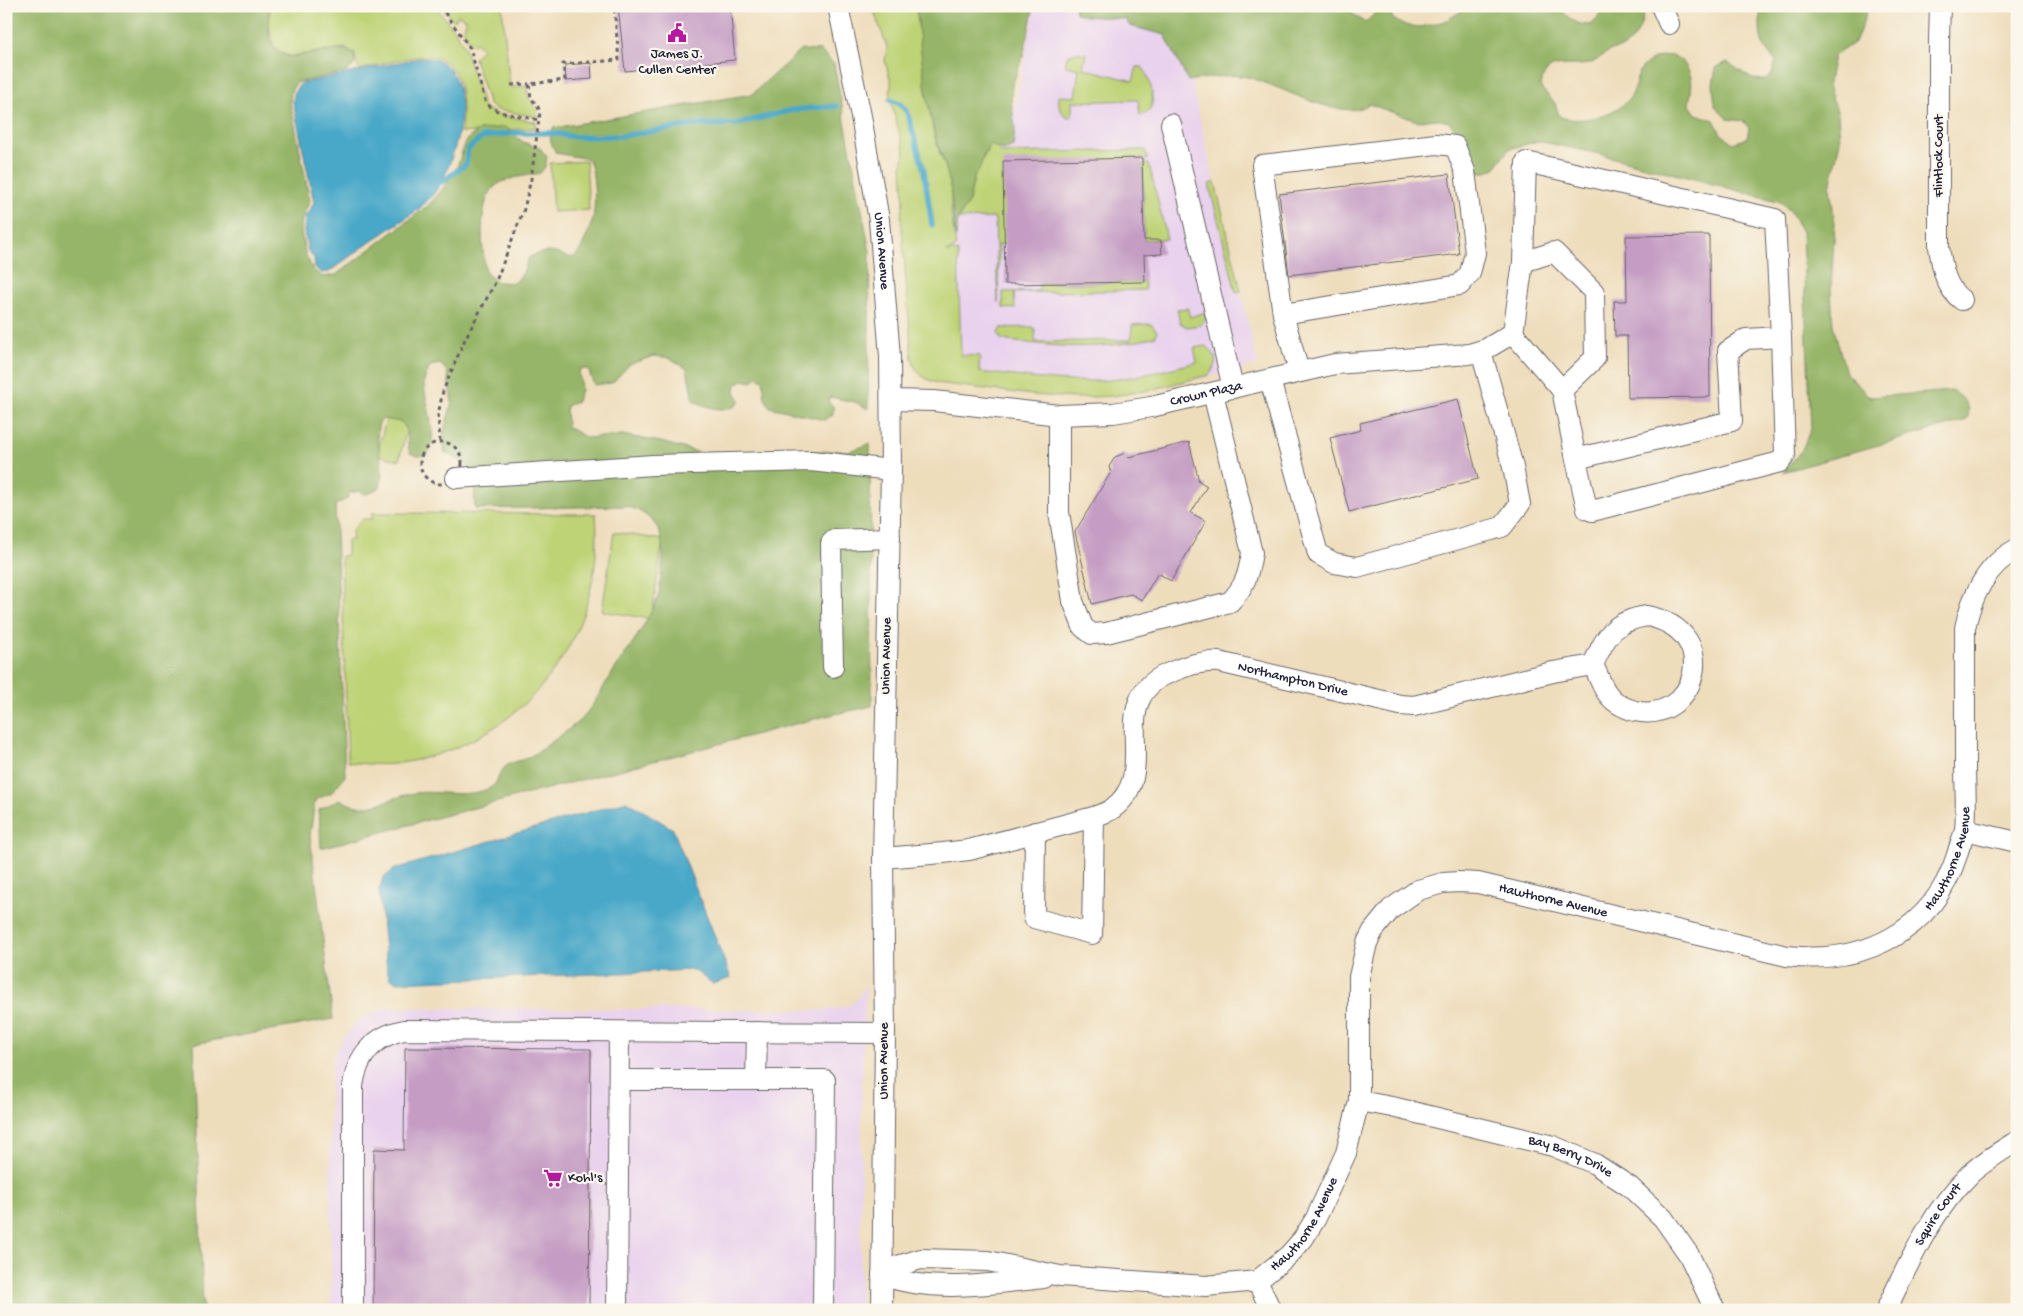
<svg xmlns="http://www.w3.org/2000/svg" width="2023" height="1316" viewBox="0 0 2023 1316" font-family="'Gochi Hand',sans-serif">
<rect width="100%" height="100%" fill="#fbf7ec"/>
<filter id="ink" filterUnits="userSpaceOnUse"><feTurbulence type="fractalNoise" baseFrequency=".02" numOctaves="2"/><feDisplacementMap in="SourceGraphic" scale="10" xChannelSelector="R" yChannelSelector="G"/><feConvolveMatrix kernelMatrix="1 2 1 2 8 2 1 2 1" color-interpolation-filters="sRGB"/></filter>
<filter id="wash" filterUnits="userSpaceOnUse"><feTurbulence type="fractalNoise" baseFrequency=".0096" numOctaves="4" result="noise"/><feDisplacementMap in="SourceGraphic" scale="20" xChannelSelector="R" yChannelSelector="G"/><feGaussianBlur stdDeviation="1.12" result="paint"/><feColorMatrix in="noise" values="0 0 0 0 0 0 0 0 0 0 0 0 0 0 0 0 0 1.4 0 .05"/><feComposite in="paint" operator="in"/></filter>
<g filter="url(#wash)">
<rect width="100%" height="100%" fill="#edb"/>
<g fill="#e9d2ed">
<path d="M1035,6H1066L1180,34L1258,365L1150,390L1113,396L1075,398L1034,395L955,385L951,213L997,211L994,112H1014Z"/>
<path d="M866,985L862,1080L860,1310H331L330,1086L333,1058L344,1036L361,1019L386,1008L829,1010L849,1006L858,998Z"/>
</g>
<g fill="#bed376" stroke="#707a58">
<path d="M270,6H435L456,32L464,46L484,108L497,114L536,122L535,128L461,133C463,109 466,65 434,57C420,53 375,66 359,70L354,53L345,48L291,56C286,55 279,53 276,49C267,38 270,19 270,6Z"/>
<path d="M441,6H502L510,87L526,86L529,98L537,108V117L498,110L489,105L474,58L482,49L476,42L472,45C465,36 461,31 467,20L458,15L455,20H453Z"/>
<path d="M872,6H916L933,130L939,151L948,173L951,192V213L956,246L954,249L946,252L958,251L961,355L980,356L979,372C1019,376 1059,383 1098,381C1132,379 1165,370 1197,362L1194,348L1205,346C1218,352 1218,365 1209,375L1150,390L1113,396L1075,398L1033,395L937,383C923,378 916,374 912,359L901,216L904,203L902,164L905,152L890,100L891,82L885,61L887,47Z"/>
<path d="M1075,52L1086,54L1083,68L1133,81L1137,67H1142C1151,77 1161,114 1140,115L1138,100L1072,102V116L1068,117C1059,112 1058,106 1059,96L1075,97L1079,69L1066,66L1065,65L1067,56Z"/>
<path d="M991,143L1002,153L1145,150L1148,160L1142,158L1005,244L999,245L998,303L995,218L958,219L969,201L974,177Z"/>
<path d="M586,161L589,210L553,212L550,163Z"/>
<path d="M1143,164H1149L1167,239L1144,240Z"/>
<path d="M1215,182L1241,291L1236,292L1209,184Z"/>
<path d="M1145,282V290L1014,293L1015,309L1003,308V292L1039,291V284Z"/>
<path d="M1188,308L1190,317L1203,313L1206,315L1205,320L1201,325L1187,327L1180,323L1177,309Z"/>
<path d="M1151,324L1157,331L1156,336C1116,349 1070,348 1028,343C1019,342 1009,342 1001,339L998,333L1001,328L1033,327L1035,329V342L1131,340L1132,325Z"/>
<path d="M387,415L409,420L399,460L377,455Z"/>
<path d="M372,513L596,514C606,637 525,743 401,763C384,766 366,764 348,762L341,556L347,555V540H353L352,530L363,519H372Z"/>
<path d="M614,532L663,540L651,619L602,611Z"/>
</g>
<g fill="#96b567" stroke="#5c6c51">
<path d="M6,6H269C268,28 265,51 290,57L344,49L354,54L355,64L346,72L296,83L291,91L290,102L310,201L302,217L301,232L306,256L314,271L323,277L336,275L429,205L442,190L457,167L466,140L479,130L505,127L523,142L540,148L547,157L545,167L540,173C528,176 509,177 498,184C476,198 482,252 486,273L497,282L515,283L523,273L529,257C539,253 548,250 559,254C566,256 567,258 575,257C581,251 591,227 593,218C596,205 595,169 588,159L556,153C551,143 548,138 553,128L752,94L801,50L821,51L834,64L870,252L868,409L855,402L830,397L828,401L833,406V415L824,420L770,407L765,399L763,380L756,377L752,382L743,380L736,384L735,392L740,400L736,406C720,412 708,408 693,400L687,369L670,358L654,356L630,364L612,383L594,385L588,369H579L581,390L577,401L566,406L567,427L587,438L622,435L661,442L701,453L849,451L870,444L872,706L826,716L321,848L319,810L340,799C366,817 387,797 415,793C437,790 468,799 490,788C499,783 498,773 505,767C511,761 522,761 529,757C541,750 572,728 581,719C593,707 602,689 611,675C626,652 648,623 658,597C660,591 660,582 661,575C666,541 663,518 627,506L475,509L474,473L466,464L445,453L443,435L452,403L447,371L440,364L430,366C428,372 424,378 424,384C424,400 450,470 410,453C406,442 410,432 402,422L383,419L380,421C372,437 387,465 380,487L370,493L363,494L360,491L349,493L347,499L335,505L345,776L331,793L315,800L310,836L333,1019L194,1044L203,1310H6Z"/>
<path d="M916,6H1034L1023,57L1012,85L1011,100L1015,128L1013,146C1004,152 999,150 991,144L984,154L980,167L974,177L969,201L958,219L956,237C952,217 953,196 948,176C945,161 937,147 934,132C924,91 921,48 916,6Z"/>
<path d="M1075,6H1343L1365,23L1379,9L1388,7L1393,19L1403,25L1421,27L1445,21L1465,9V6H1560C1563,16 1583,30 1593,23C1598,19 1601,11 1606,6H1640L1644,12C1642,24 1637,38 1626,46C1621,49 1613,48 1608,52C1601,56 1595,63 1588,64C1567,68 1543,57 1541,88L1555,103L1559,116C1578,126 1623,114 1633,93C1637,83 1636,72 1645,65C1663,49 1685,53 1691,78C1693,85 1690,97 1689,104L1696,114L1714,120L1721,134L1733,143L1747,138L1749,128L1743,121L1727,119L1715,106L1713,84L1716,68L1727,62L1752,79L1765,80L1772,73L1776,61C1756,43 1761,31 1760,6H1869L1856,41L1834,56L1828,86L1838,114L1840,141L1830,187L1835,223L1831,288L1833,325L1846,373L1870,397L1953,391C1965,400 1972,404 1967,420L1783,472L1802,450L1811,428L1802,232L1791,212L1781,202L1595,153L1538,141L1509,149L1494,169L1487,172H1479L1471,162L1461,135L1449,122L1436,119L1417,121L1369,104C1341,125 1275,81 1242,76C1227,74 1204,79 1188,81L1165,35L1130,26L1125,19L1086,16L1076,13Z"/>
</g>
<g fill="#49a8c8" stroke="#366582">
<path d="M420,58C441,57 452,67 458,87C463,107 461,127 455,147C450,163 445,179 435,192C424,207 409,216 394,226C372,241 350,256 329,272L321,273L315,268L314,258L308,251L304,232L305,216L311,209L314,202L293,102C294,93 295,87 303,83Z"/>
<path d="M627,801L673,829L731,978L713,984L694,970L398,982L390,978L387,970L379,890L383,878L395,869Z"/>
</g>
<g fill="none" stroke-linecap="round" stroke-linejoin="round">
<g stroke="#49a8c8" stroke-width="5.5">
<path d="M890,100L900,104L907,112L913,132L924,171L932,225"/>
<path d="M442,182L466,164L468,149L482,137L514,133H552L575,137L621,136L694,125L738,124L792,110L837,106"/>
</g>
</g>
<g id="blocks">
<g fill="#c59dc4">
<path d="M618,6H730L735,60L625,71Z"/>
<path d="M591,63L592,79L566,81L565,65Z"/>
<path d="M1142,158L1144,240H1161L1162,254L1144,255L1145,282L1005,284L1003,161Z"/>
<path d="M1449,174L1459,254L1289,275L1279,194Z"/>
<path d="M1709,235L1710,397L1628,398L1627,336H1615L1614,301H1627L1626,236Z"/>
<path d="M1458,399L1478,479L1349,512L1330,438L1361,430L1360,423Z"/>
<path d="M1189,442L1199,481L1207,486L1191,513L1206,521L1171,581L1158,573L1142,600L1131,594L1092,604L1075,532L1111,472L1109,467L1115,457L1125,453L1129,457Z"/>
<path d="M405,1048L591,1049L589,1310H373L374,1149L404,1150Z"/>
</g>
</g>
</g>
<g filter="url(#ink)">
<use href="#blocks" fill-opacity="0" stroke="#696368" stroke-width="1"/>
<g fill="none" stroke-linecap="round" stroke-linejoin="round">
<g stroke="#696368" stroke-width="22">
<g id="minor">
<path id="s1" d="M838,6L861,116L879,220L890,357L891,470L883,858L885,1033L882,1310"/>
<path d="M1661,6L1669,24"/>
<path d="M1940,6L1939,39V247C1942,266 1945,288 1962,300"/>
<path d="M1171,124L1233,388"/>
<path d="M1554,252L1594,292L1595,358L1562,390L1513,333L1523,262Z"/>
<path d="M1523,262L1526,162L1775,219L1781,337L1746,339L1728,351L1732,421L1576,459L1562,390"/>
<path d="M1283,314L1460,285L1470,273L1475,253L1465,171L1455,146L1436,144L1262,165L1283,314L1299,372"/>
<path d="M1270,380L1318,554L1334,563L1357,567L1502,527L1520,504L1513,467L1481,351"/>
<path id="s2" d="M891,400L934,401L1059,415L1113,413L1151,407L1335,364L1469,354L1486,349L1513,333"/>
<path d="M1059,415V512L1073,601L1083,627L1092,634L1106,633L1230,602C1246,585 1248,575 1252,553L1213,393"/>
<path d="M1576,459L1587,509L1592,511L1780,462L1785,455L1781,337"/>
<path d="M456,478L653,465L811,461L891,470"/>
<path d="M1647,616C1726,632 1694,725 1635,711C1624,708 1613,702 1607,693C1601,685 1598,674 1593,665C1606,635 1614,621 1647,616Z"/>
<path d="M833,667L831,543L834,540L890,538"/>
<path d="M1965,830L2017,842"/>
<path d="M1035,832L1034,918L1092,934L1094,817"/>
<path id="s3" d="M883,858L943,853L969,850L1094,817C1100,814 1107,813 1112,809C1165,771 1099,698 1174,671C1188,665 1203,661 1219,662L1400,705L1414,706L1553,672L1593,665"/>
<path d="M619,1080H825L823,1310"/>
<path d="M756,1080L757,1032"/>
<path id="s4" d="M1359,1101L1392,1107L1553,1146L1595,1164L1630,1187L1663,1218L1689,1255L1715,1310"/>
<path id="s5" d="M882,1275L897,1266L921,1259L988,1261L1060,1276L1206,1286L1257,1281L1289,1255L1303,1239L1316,1218L1346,1153L1359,1101V977L1367,943L1373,931L1391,909L1418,890L1443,883L1459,882L1478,883L1787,956C1863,965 1933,932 1957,855C1959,847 1963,838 1965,830C1967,809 1965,786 1965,765C1965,720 1965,674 1965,628C1971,597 1987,564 2017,549"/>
<path d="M882,1275C933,1294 990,1284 1043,1278"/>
<path d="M1257,1281L1271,1310"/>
<path d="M353,1310V1086C357,1056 374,1036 404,1030L885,1033"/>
<path d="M617,1310L619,1032"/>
<path id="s6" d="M1886,1310C1910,1261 1931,1212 1970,1174C1984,1161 2001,1151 2017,1141"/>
</g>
</g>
<g stroke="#696368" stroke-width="3" stroke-dasharray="4 4" stroke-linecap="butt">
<path d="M440,6L470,48L486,104L499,112L539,120"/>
<path d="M511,85L529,84"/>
<circle cx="441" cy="463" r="21"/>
<path d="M440,442L438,415L443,391L465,339L496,281L524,209L531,179L540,112L538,107L531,98L529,84L565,80L563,64L619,60L614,6"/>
</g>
<use href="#minor" stroke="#fff" stroke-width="20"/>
</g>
</g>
<defs>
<g id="civic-bare" transform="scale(1.5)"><path d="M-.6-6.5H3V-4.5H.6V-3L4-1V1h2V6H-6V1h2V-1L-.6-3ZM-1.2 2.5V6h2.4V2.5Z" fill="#b5179e" stroke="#fbf7ec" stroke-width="2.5" paint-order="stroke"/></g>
<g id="supermarket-bare" transform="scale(1.5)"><path d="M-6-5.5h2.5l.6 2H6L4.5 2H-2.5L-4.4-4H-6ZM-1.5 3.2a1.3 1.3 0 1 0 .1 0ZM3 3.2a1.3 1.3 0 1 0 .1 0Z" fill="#b5179e" stroke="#fbf7ec" stroke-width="2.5" paint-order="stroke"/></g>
</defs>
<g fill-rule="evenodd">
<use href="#civic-bare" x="677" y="33"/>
<use href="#supermarket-bare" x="553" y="1178"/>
</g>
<g text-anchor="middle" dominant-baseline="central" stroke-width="4.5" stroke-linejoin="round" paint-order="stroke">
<g font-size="14" fill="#22223b" stroke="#fbf7ec">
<text x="677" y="54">James J.<tspan x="677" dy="16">Cullen Center</tspan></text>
<text x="568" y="1178" text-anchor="start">Kohl's</text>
</g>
<g font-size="14" fill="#22223b" stroke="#fbf7ec">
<text transform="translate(1939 156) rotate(-90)">Flintlock Court</text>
<text stroke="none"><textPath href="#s1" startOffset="249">Union Avenue</textPath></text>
<text stroke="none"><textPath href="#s2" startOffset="318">Crown Plaza</textPath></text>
<text transform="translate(887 656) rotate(-89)">Union Avenue</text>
<text stroke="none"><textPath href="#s3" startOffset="521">Northampton Drive</textPath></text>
<text stroke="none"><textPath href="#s5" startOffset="1415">Hawthorne Avenue</textPath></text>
<text stroke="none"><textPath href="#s5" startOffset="965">Hawthorne Avenue</textPath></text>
<text transform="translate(884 1061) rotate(-90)">Union Avenue</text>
<text stroke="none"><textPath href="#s4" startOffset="219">Bay Berry Drive</textPath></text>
<text stroke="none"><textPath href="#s6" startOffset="109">Squire Court</textPath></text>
<text stroke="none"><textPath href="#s5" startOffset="456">Hawthorne Avenue</textPath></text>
</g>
</g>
<rect width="2023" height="1316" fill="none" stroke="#fbf7ec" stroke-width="25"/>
</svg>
